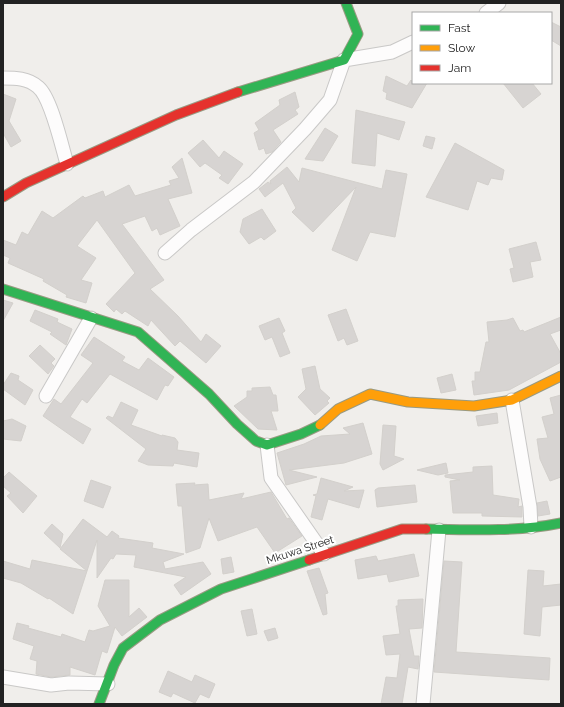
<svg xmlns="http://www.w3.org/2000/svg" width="564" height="707" viewBox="0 0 564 707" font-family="Raleway,sans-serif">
<rect width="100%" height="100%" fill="#f0eeeb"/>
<g fill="#d7d4d2" stroke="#d3d0cc">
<path d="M551,22L561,27V46L551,40Z"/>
<path d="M386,76L407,86L411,80L413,83H427L412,108L386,99L387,93L383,91Z"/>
<path d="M503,83H532L541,94L523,108Z"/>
<path d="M295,92L299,107L295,110L298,114L273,130L281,142L272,152L266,154L264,148L259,150L254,133L259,130L255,123L280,105L279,100Z"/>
<path d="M3,94L16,99L9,121L21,141L11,147L3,133Z"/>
<path d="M356,110L405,122L399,140L377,133L375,166L352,163Z"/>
<path d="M325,128L338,136L323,161L305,159Z"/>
<path d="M426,136L435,138L432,149L423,146Z"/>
<path d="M203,140L219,158L224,151L243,164L228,184L219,178L222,175L205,163L200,167L188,153Z"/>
<path d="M455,143L504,170L502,180L491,178L488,185L477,181L468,210L426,197Z"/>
<path d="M182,158L192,193L168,199L180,226L160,235L157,228L152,231L145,216L122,224L164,280L150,289L178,316L201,342L206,334L221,346L206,363L180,341L175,346L151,320L148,326L125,311L122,314L116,309L114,312L106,304L135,273L97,220L77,246L96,258L81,280L92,283L86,303L66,297L67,295L43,281L44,279L8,263L10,258L3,255V240L16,245L22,232L28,235L42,211L53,218L83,196L85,198L103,191L105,197L129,185L135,196L171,185L169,181L179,178L172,167Z"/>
<path d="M287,167L299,182L302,168L382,189L386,170L407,174L395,237L370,232L357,261L332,250L356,187L313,232L292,212L296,208L283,183L265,197L259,189L268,182L271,184L270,181Z"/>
<path d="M262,209L276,231L264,240L261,237L249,244L240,232L243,219Z"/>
<path d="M536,242L541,260L530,262L533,277L513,282L510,269L514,268L509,249Z"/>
<path d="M3,300L13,303L3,321Z"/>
<path d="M346,309L358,341L347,345L344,338L338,341L328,315Z"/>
<path d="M35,310L58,319L57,322L72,329L66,345L50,334L52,332L30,321Z"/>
<path d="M561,317V330L550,334L561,354V362L509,390L474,395L472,381H475V372H480L486,342H489L487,322L507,320L513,318L520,331L523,330L524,332Z"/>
<path d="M279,318L285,331L282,333L290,353L280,357L272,337L265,340L259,326Z"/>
<path d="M94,337L125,357L122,361L139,370L148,358L174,377L168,386L165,385L157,400L110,374L87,403L82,399L70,417L91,429L83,444L43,416L54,399L61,404L93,363L81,355Z"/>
<path d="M40,345L55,359L51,363L54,366L48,374L29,356Z"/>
<path d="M315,366L320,389L330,398L327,401L329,403L315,415L298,397L306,389L302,369Z"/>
<path d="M11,373L19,376L18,380L33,390L25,405L3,389V385Z"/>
<path d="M452,374L456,390L441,393L437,378Z"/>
<path d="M270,387L273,395H276L278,411H271L277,430L258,429L234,406L247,397V391H252V388Z"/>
<path d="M561,395V477L550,481L540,459L537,439L548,438L542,417L554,414L550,398Z"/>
<path d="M121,402L138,410L131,425L162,436V435L175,438L178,442L177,450L199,453L197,467L174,463L173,466L148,465L138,461L146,449L106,418L108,416L113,418Z"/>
<path d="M497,413L498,423L478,426L476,416Z"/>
<path d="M12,419L26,426L21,441L3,439V421Z"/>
<path d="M363,423L372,454L344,463L289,470L317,477L286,485L277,453L304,444L321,436L350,434L343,428Z"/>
<path d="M383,425L396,426L394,456L404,459L383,470L380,464Z"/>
<path d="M446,463L448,473L438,475L417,470Z"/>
<path d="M492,466L493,495L519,499L518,507L522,506V517L482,516V513H453L450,481L460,480L445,477V475L473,472V467Z"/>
<path d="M9,472L37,496L23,513L7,496L11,493L3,486V478Z"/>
<path d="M321,478L353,487L344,491L364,490L359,508L328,499L322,520L311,517L316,496L313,495L317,494Z"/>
<path d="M91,480L111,487L103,508L84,501Z"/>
<path d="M195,483L194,485L208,484L209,500L244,493L241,499L271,492L287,519L289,518L302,536L275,553L257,527L218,541L209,518L200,548L186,553L182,506H178L176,484Z"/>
<path d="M415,485L417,502L377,507L375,490L378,488Z"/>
<path d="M547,501L550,514L538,516L537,503Z"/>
<path d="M83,519L107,537L112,531L119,536L118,538L153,543L152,548L184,554L163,562L165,569L203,562L211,574L181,595L174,585L186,577L134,567L136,555L116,554L113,559L111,558L97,578V540L87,571L60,549Z"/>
<path d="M52,524L63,534L60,548L44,533Z"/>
<path d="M414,554L419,576L389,582L387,574L358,579L355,560L376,556L378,561Z"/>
<path d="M231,557L234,572L223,574L221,559Z"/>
<path d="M32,560L87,571L73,614L49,598L48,599L21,583L3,578V561L30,569Z"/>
<path d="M444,561L462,562L456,652L550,658L549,680L434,672Z"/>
<path d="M319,568L328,593L325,594L327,614L323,615L307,571Z"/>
<path d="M528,570L544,571L543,586L561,584V605L542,607L540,636L524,634Z"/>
<path d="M105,580H129V617L139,608L147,617L122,636L115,627L107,653L102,651L95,675L70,667V675L51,677L36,674L37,661L30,659L34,646L13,639L17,623L29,626L28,628L61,637L62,634L85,642L89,630L93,631L110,626L98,606Z"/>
<path d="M423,599L422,628L409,629L414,656H419L418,669L408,667L402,704H381L386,677L397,678L400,654L386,655L383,636L400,634L396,606H398V600Z"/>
<path d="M252,609L257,634L247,636L241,611Z"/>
<path d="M275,628L278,638L268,641L264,631Z"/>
<path d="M168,671L192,682L195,675L215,684L209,698L200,694L195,703L173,693L171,697L159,692Z"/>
</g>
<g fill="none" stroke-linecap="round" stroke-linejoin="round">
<g stroke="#c9c8c7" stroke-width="15">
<g id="street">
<path d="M486,13L499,3"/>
<path d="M3,78C15,78 28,78 38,87C51,97 62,147 67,164"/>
<path d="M165,253L191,230L254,182L305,129L330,100L344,60L392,52L413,42"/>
<path d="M46,396L91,318"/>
<path d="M512,400L530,507L531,527"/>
<path d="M267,445L271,478L324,554"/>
<path d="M3,677L51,685L69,683L108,684"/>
<path d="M423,704L439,530"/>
</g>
</g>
<g stroke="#999a82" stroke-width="11">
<g id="fast">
<path d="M238,92L344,60L358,34L346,3"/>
<path d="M3,289L138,332L209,394L237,424L256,441L267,445L301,434L320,425"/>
<path d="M426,529C470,530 517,532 561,523"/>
<path d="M99,704L114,665L123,648L160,620L221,589L309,560"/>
</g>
</g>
<g stroke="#999a82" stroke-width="11">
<path id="slow" d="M320,425L338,409L370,394L408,402L474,406L512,400L561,376"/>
</g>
<g stroke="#999a82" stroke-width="11">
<g id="jam">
<path d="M3,197L26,183L176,115L238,92"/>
<path d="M309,560L402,529H426"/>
</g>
</g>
<use href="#street" stroke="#fdfcfc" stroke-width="13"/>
<use href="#fast" stroke="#30b455" stroke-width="9"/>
<use href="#slow" stroke="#ff9f0a" stroke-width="9"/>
<use href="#jam" stroke="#e5322d" stroke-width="9"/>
</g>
<g text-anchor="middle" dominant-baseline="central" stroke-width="4" stroke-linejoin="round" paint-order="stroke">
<g font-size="11" fill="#222" stroke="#fff">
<text transform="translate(300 550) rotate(-18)">Mkuwa Street</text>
</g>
</g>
<rect width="564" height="707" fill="none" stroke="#222222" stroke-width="8"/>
<rect x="412" y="12" width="140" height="72" fill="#ffffff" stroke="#a7a7a7"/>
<rect x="420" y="25" width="20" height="6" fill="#30b455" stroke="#a7a7a7"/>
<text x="448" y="32" font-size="12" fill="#222222">Fast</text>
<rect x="420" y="45" width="20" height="6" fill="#ff9f0a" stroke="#a7a7a7"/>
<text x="448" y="52" font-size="12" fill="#222222">Slow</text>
<rect x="420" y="65" width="20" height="6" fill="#e5322d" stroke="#a7a7a7"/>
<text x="448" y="72" font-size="12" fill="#222222">Jam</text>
</svg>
